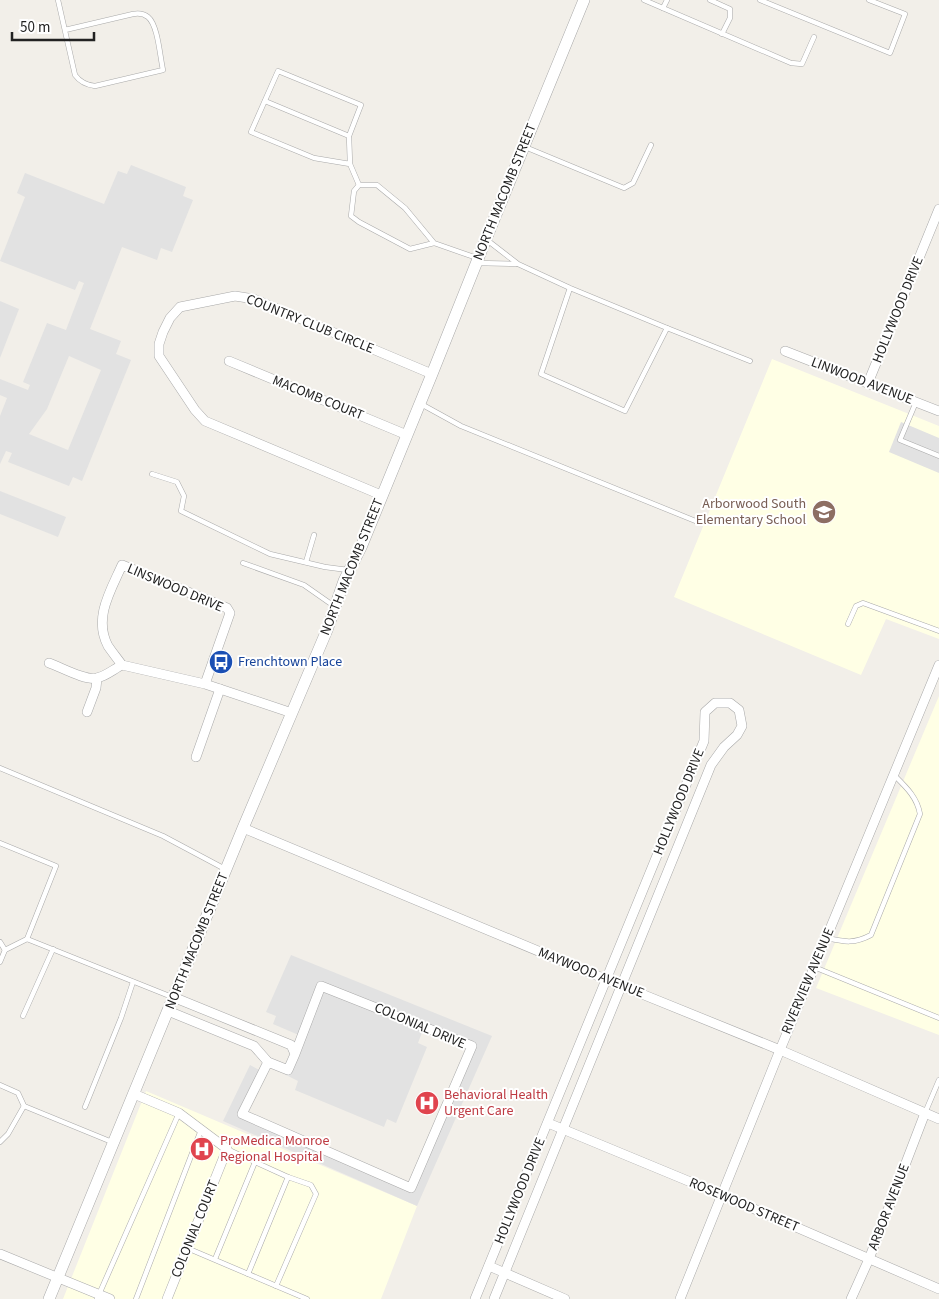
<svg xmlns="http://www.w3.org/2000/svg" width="939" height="1299" viewBox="0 0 939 1299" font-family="'Source Sans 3',sans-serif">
<rect width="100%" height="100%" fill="#f2efe9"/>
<g fill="#ffffe5">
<path d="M772,359L939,426V639L886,619L861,675L674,597Z"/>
<path d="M939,696V1035L816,988Z"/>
<path d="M146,1091L417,1206L381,1299H63Z"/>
</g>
<g fill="#e2e2e2" fill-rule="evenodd">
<path d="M131,165L186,187L183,196L193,200L172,252L161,248L157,260L122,247L90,329L121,341L116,354L131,360L82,481L73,477L69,486L8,462L12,453L6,451L0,464V416L7,398L0,395V379L28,390L30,385L23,382L47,323L66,330L84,283L79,281L75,290L0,261L25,197L17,193L25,173L104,204L118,171L127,174ZM69,356L101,370L68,450L29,434L47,409Z"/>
<path d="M0,301L19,309L0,358Z"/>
<path d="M901,422L939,438V473L889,452Z"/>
<path d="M0,491L66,517L58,537L0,514Z"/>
<path d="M291,955L492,1036L417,1206L223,1121L250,1065L263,1072L242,1114L411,1187L471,1046L424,1027L418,1043L427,1047L396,1123L387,1119L384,1127L295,1090L298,1081L286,1075L301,1036L273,1024L276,1016L266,1012Z"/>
</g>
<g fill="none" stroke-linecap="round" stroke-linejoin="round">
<g stroke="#a9a9a9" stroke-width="5.5">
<g id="service">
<path d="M58,0L75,75C80,82 86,85 95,86L163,70C160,57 158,25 148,17C143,13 138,13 133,14L65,30"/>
<path d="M644,0L791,63L802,64L814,37"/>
<path d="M710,0L730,9V18L722,34"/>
<path d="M760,0L890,53L905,14L869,0"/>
<path d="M663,8L667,0"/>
<path d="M265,101L349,136"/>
<path d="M525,147L624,188L633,183L651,145"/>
<path d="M350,164L314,158L251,132L278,71L361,105L349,136L350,164L359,185"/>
<path d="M487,240L518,264L570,288L667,328L625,411L541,374L570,288"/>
<path d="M434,243L410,249L359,222L351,216L354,191L359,185H377L405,208L434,243L477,258"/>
<path d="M477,263L516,264"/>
<path d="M667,328L750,361"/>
<path d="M916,402L900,440L939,456"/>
<path d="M421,404L461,426L698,522"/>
<path d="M152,474L177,482L184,496L181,511L270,554L325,567L348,570"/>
<path d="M306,562L314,535"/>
<path d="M243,563L304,585L334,606"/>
<path d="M848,624L856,606L863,603L939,631"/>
<path d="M0,768L163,836L225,869"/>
<path d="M0,843L56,866L27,939L5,950L0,962"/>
<path d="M827,938C845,942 854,944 871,935L920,814C917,797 906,787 894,775"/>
<path d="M27,939L172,997"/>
<path d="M0,942L5,950"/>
<path d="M814,967L939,1018"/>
<path d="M23,1016L53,949"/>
<path d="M0,1085L18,1093L24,1106L112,1142"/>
<path d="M85,1107L121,1018L133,982"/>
<path d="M925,1113L939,1080"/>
<path d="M0,1142L8,1134L24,1106"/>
<path d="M227,1149L255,1162"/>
<path d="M187,1248L307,1299"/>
<path d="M215,1259L255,1162L288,1177L248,1274"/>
<path d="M276,1286L316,1194L311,1185L288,1177"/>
<path d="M97,1299L179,1113"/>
<path d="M136,1299L201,1130"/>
</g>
</g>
<g stroke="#a9a9a9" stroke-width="10">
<g id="minor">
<path d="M785,351L939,411"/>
<path d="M229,361L407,435"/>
<path d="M868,383L939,209"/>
<path d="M381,495L205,421L195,410L159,356V344L163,332L170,318L180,307L235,296L254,299L432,374"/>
<path d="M49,663C61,667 85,681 97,678C106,676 114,669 122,665"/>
<path d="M205,684L230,613L227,608L122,565C111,590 93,618 108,646C112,652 117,658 122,665L205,684L292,713"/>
<path d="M87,712L96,688L97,678"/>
<path d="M196,757L220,689"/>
<path d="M243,828L622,986L780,1050L939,1119"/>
<path d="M173,997L291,1045L295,1054L288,1070L268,1062L242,1114L411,1188L472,1046L321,986L295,1054"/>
<path d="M168,1011L254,1046L268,1062"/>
<path d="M134,1094L179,1113L227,1149L167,1299"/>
<path d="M548,1123L722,1195L939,1289"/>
<path d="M0,1254L110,1299"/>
<path d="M489,1266L565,1299"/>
<path d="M475,1299L704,741L705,712L715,703H730L739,710L742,726L737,735L724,747L711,765L494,1299"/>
<path d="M680,1299L780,1050L939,665"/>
<path d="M851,1299L869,1259L925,1113"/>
</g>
</g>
<g stroke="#a9a9a9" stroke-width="12">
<path id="tertiary" d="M49,1299L243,828L327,630L344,581L362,545L432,374L486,239L584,0"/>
</g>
<use href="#service" stroke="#fff" stroke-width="4.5"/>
<use href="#minor" stroke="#fff" stroke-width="9"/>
<use href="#tertiary" stroke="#fff" stroke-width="11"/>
</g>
<defs>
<g id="school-disc" transform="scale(1.25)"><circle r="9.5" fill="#8d6e63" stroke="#fff"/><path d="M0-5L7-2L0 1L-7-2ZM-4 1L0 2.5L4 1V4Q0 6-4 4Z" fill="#fff"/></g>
<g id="bus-disc" transform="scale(1.25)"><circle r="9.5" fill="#1a4fb4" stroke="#fff"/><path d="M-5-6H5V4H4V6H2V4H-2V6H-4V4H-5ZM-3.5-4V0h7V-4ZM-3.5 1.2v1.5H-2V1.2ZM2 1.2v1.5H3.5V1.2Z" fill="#fff"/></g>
<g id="hospital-disc" transform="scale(1.25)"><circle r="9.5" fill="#e0444e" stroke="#fff"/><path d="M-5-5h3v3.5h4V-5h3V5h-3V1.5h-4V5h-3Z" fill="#fff"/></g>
</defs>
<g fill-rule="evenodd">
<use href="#school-disc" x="824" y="512"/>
<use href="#bus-disc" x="221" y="662"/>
<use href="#hospital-disc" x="427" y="1103"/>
<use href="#hospital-disc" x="202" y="1149"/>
</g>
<g text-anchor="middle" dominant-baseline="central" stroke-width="4" stroke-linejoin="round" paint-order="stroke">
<g font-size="14" fill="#222" stroke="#fff">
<text transform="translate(505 192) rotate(-68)">NORTH MACOMB STREET</text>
<text transform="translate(898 310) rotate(-68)">HOLLYWOOD DRIVE</text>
<text transform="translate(310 324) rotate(22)">COUNTRY CLUB CIRCLE</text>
<text transform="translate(862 381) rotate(21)">LINWOOD AVENUE</text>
<text transform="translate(318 398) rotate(22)">MACOMB COURT</text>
<text transform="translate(352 567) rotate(-68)">NORTH MACOMB STREET</text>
<text transform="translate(175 588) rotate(23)">LINSWOOD DRIVE</text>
<text transform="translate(679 802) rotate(-68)">HOLLYWOOD DRIVE</text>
<text transform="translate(197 941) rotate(-68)">NORTH MACOMB STREET</text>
<text transform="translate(591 973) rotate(22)">MAYWOOD AVENUE</text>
<text transform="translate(808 981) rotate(-67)">RIVERVIEW AVENUE</text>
<text transform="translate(420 1026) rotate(23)">COLONIAL DRIVE</text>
<text transform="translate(520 1191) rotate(-68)">HOLLYWOOD DRIVE</text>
<text transform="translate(744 1205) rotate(23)">ROSEWOOD STREET</text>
<text transform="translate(889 1207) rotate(-69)">ARBOR AVENUE</text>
<text transform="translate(195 1229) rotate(-68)">COLONIAL COURT</text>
</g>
<g font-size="14" fill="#785e54" stroke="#fff" text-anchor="end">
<text x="806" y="504">Arborwood South<tspan x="806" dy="16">Elementary School</tspan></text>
</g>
<g font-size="14" fill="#164399" stroke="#fff" text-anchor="start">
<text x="238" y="662">Frenchtown Place</text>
</g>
<g font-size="14" fill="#be3a42" stroke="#fff" text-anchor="start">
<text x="444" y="1095">Behavioral Health<tspan x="444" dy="16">Urgent Care</tspan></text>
<text x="220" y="1141">ProMedica Monroe<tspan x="220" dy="16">Regional Hospital</tspan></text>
</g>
</g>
<path d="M12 32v8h82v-8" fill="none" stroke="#222222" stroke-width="2.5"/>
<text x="20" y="32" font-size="15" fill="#222222" stroke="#ffffff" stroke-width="4" paint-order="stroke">50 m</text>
</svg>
